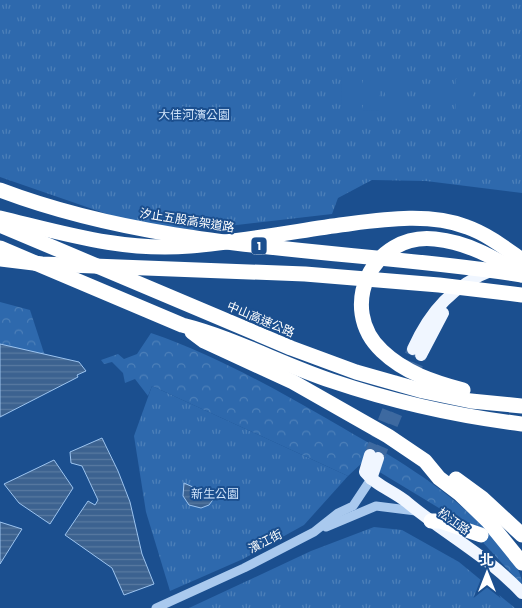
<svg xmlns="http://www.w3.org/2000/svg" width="522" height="608" viewBox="0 0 522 608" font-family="Poppins,'Noto Sans TC',sans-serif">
<defs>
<pattern id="grass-tufts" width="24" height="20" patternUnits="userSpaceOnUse" patternTransform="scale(1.25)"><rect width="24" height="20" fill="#2e69ad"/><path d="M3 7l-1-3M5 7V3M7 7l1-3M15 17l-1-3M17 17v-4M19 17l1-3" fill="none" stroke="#4d80b9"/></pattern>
<pattern id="forest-crowns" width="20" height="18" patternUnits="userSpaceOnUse" patternTransform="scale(1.25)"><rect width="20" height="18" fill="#2e69ad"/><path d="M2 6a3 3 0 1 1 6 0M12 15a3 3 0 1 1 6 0" fill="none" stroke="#4d80b9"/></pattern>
<pattern id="water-rules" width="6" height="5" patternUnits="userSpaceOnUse" patternTransform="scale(1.25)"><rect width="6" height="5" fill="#3c6290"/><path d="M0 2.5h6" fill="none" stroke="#597aa1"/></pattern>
</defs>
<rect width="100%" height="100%" fill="#1b4f8f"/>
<g fill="url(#grass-tufts)">
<path d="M0,0H522V193L426,181L372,180L338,198L332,214L194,230L130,222L0,177Z"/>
<path d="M152,386L348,476L304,525L243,559L170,591L146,512L134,436Z"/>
<path d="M374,527L402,530L459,562L515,608H189L311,551Z"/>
</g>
<g fill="url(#forest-crowns)">
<path d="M0,302L30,310L45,356L0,344Z"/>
<path d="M151,333C212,354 268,385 324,417C389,455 458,491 505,552C513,563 522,571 522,585L467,525L363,462L348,476L152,386L148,396L135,379L125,383L123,373L112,362L104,364L101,360L118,354L124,359L137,354Z"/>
</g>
<g fill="#2e69ad">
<path d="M342,76H357V110H341Z"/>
<path d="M363,77H379V111L363,110Z"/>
<rect x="385" y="77" width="16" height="34"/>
<rect x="433" y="79" width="16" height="33"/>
<rect x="456" y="79" width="16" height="33"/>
</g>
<g fill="url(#water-rules)" stroke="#9cc4f0">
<path d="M0,344L79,362L86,371L77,375L78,377L0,417Z"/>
<path d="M102,438L118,471L130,502L142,554L154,584L124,595L112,568L65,535L88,501L95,505L98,500L82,466L71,463L70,452Z"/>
<path d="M54,460L73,488L50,524L19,503L4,484Z"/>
<path d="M184,483L215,497L209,505L201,508L189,505L183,496Z"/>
<path d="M0,522L22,529L0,564Z"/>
</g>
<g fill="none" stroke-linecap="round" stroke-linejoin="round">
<g stroke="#3d69a0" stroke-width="12" stroke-dasharray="12 6" stroke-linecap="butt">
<path d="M370,455L413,349"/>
<path d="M378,458L421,355"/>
</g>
<g stroke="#a9c9ee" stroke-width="9">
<path d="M326,527L376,506L416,511"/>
<path d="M156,608L244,568L314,532L338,513L353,506L371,479"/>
</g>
<g stroke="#f0f6ff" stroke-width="12">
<path d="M413,349C430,311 453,285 493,270"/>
<path d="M421,355L443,313"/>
<path d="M370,455L365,472C376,486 394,491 408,503C445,534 489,557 522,593"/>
<path d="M371,479L378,458"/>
</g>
<g stroke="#fff" stroke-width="15">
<path d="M0,218C63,233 124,252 190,246C240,242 290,232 340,225C380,220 428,212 467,227C487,234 505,248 522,260"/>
<path d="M0,225L291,348L356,372L423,391L471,401L522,406"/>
<path d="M0,248L182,325C234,338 281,364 332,381C394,402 457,416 522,424"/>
<path d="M192,332L204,341L293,382L388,436L425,461L439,478L460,494L488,521L522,563"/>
<path d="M463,390C434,382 405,373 382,351C336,308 373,232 435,239C467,242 495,258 522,275"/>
<path d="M456,479L482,498L522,535"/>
<path d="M431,521H440L481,535"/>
</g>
<g stroke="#fff" stroke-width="15">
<path d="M0,190C166,253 348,248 522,275"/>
<path d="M0,259L42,264L305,274L439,285L522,295"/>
</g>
</g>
<g text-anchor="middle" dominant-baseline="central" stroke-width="4" stroke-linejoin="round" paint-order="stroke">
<rect fill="#1b4f8f" stroke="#bbcadd" stroke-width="1" x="251.5" y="237.5" width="15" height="17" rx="4"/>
<g font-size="11" font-weight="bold" fill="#fff">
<text x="259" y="246">1</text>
</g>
<g font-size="12" fill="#cfe3fa" stroke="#1b4f8f">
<text x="194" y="114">大佳河濱公園</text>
<text x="215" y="493">新生公園</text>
</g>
<g font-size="12" fill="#fff" stroke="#1b4f8f">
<text transform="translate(187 220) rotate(9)">汐止五股高架道路</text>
<text transform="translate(261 319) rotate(23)">中山高速公路</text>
<text transform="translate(454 521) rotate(35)">松江路</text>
<text transform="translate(265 541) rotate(-27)">濱江街</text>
</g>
</g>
<g transform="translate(487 573)" stroke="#1b4f8f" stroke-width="4" paint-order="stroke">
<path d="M0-4L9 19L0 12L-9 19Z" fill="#ffffff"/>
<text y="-8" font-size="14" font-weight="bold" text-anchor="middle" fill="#ffffff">北</text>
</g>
</svg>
